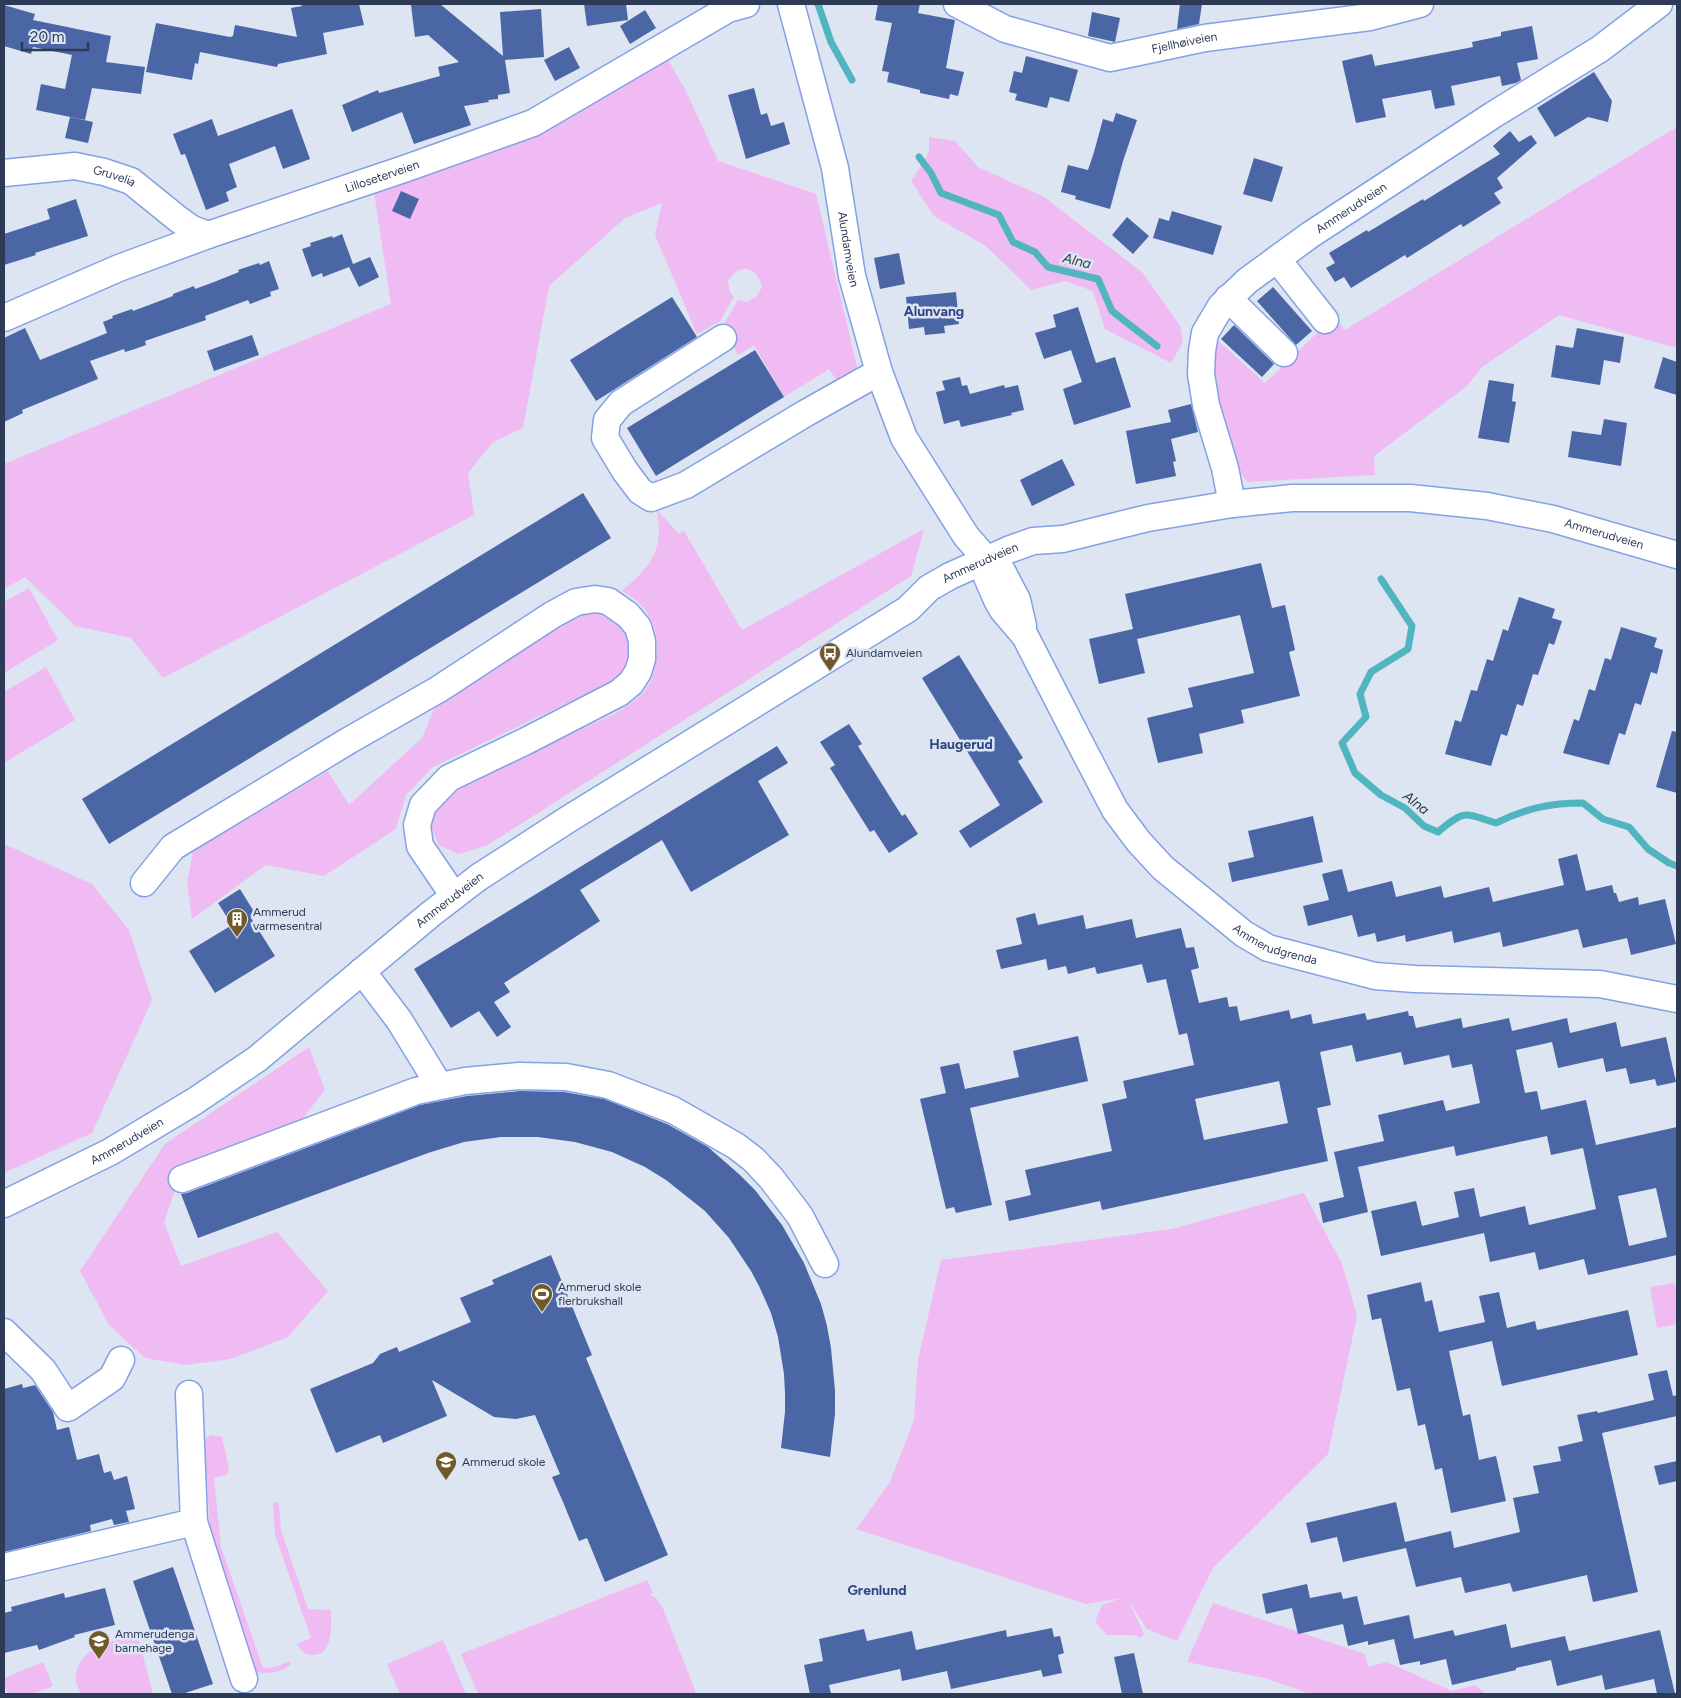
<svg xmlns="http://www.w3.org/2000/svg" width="1681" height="1698" viewBox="0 0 1681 1698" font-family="Figtree,sans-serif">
<rect width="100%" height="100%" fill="#dde4f2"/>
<g fill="#f0bbf2">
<path d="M668,60L685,89L718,161L816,194L859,375L839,384L829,369L784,397L754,345L738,355L723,326L738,300L747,302L757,296L762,287C757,266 740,262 728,281L730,292L734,297L720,321L697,334L655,235L662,203L625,218L549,286L523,428L493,442L468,473L474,515L163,678L131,638L75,626L25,577L4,589V464L391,304L374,192L528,135Z"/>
<path d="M1677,127V348L1559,315L1482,367L1467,386L1374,456L1375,475L1247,482L1231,458L1210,392L1214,337L1265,383L1334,317L1345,330Z"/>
<path d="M929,137L955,141L978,167L1044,197L1143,273L1180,326L1183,342L1171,363L1105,329L1093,291L1065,281L1031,290L986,246L934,216L911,181L929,152Z"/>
<path d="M657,510L679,534L684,531L742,630L924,529L911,576L486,846L458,854L439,845L431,827L433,804L451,789L614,714C627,706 642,698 649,684C652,680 653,674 654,669C661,645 656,616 635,599C631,596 626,594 622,591C642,573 659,560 659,529C659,523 657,516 657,510Z"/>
<path d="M29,588L58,640L4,673V602Z"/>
<path d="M584,611C590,611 602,610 608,613C611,614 614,619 616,621C635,639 633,663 615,680L433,767L406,795L396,829L324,876L266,865L192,919L187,883L193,851L328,771L349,805L422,738L439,697Z"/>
<path d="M46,667L75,720L4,763V692Z"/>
<path d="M4,844L92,884L129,930L152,1000L92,1133L4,1173Z"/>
<path d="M309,1047L325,1090L303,1118L177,1184L164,1222L181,1266L277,1232L328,1291L288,1337L230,1359L186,1365L145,1358L109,1325L80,1271L165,1144Z"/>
<path d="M1304,1193L1342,1264L1357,1316L1328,1454L1213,1568L1177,1641L1147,1629L1129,1602L1144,1634L1140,1638L1135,1635H1107L1095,1622L1102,1605L1121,1598L1086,1604L856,1529L890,1482L914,1420L918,1360L941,1260L1172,1229Z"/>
<path d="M1675,1283L1677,1293V1324L1657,1328L1650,1287Z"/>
<path d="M210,1435L222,1437L229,1469L227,1475L214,1478L221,1547L263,1668C273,1668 280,1666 289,1661L291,1664C282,1673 268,1674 256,1672L211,1537L204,1444L206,1439Z"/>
<path d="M273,1502L279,1503L281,1530L308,1609L331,1610C331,1624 334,1656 312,1655C304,1655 301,1650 297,1644L311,1638L275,1535Z"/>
<path d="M647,1580L653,1593L649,1595L656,1598L662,1606L695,1690V1694H478L461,1654Z"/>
<path d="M1213,1603L1365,1654L1368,1667L1387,1662L1452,1691L1475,1685L1486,1694H1310L1265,1678L1187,1662Z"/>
<path d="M138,1637L153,1694H81C79,1690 76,1684 76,1679C75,1676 77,1671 78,1668C85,1645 117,1639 138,1637Z"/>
<path d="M443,1640L466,1694H400L387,1664Z"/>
<path d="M43,1662L53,1686L33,1694H8L4,1684V1678Z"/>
</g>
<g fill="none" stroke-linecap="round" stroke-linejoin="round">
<g stroke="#51b5c0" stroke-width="7">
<path d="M818,4L831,42L852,80"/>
<path d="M919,157L931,173L941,193L999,215L1013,242L1035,252L1048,267L1098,279L1112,311L1157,346"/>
<path d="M1381,579L1412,626L1408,649L1371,672L1360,694L1366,717L1342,743L1355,773L1381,795L1405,808L1424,826L1438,832C1465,809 1464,813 1496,823C1527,808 1550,803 1583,803L1603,819L1629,827L1648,849L1669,863L1677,866"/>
</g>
</g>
<g fill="#4b66a5" fill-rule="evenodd">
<path d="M301,4H359L364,25L323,33L327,54L278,64L277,67L200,52L198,64L195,63L192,80L146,72L156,23L230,37L233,36L235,25L297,37L291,8L302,6Z"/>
<path d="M424,4H440L503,56L500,12L541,9L544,57L505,60L510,93L498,95V99L488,100L489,102L464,106L471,125L414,144L402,112L352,132L342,105L378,90L379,93L440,76L438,67L459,62L428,35L415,37L411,5Z"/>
<path d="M584,4H626L628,20L587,26Z"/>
<path d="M878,4H920L918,13L955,20L946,68L964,72L958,96L950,94L949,99L920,93V90L887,82L889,72L882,71L892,23L875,20Z"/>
<path d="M1180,4H1202L1199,24L1177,29Z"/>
<path d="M4,5L35,14L33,20L111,36L106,62L145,67L141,94L92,88L85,120L36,110L41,84L65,89L72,55L33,47L31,54L4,46Z"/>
<path d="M645,10L656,28L630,44L620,26Z"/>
<path d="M1092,12L1120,18L1115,42L1088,36Z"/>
<path d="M1532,26L1538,59L1517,63L1521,80L1516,83L1502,86L1500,76L1451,86L1455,105L1435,109L1431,90L1382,99L1386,117L1356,123L1342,61L1372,54L1375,66L1473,47L1472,42L1501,36V32Z"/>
<path d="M569,47L580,68L555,81L544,60Z"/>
<path d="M1026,56L1078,70L1069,102L1050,97L1047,108L1015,100L1017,94L1009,92L1014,71L1022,73Z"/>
<path d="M1594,72L1612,101L1608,122L1588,117L1555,137L1537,108Z"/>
<path d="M754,88L761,115L767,113L771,126L784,122L790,144L746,159L728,95Z"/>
<path d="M292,109L310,159L283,169L275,146L229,164L237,187L226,192L229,201L206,210L185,154L181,155L173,134L212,119L218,136Z"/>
<path d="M1116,113L1137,120L1123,161L1110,209L1075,199L1076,196L1061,192L1068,165L1088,170L1094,152L1103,119L1113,122Z"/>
<path d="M70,117L93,122L88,143L65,138Z"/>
<path d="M1510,131L1519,142L1531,135L1537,143L1497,178L1503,188L1494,193L1501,203L1463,227L1461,224L1407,258L1405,255L1351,288L1344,277L1335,282L1326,268L1335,263L1329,253L1367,230L1368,232L1423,199L1424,201L1500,154L1493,146Z"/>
<path d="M1254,158L1283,167L1272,202L1243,194Z"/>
<path d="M401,191L419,199L410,219L392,211Z"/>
<path d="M76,199L88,236L35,253L36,255L4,265V234L50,219L47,209Z"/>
<path d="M1172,211L1222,226L1213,255L1153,238L1159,218L1169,221Z"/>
<path d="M1127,217L1149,236L1133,254L1112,235Z"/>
<path d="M342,234L353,264L370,257L379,277L359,287L349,267L323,277L322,273L312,277L302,249L311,246L310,243L332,236L333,238Z"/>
<path d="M899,253L905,284L880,289L874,258Z"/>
<path d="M269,261L279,289L270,292L271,296L250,304L248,300L205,316L206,320L145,341L146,345L135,349L125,352L124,349L90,361L98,379L22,410L23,413L4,422V338L25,328L40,360L107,333L103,322L113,318L112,316L132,309L133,311L173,296V294L194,286L195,289L214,282L239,272L238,270L259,263L260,265Z"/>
<path d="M1273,287L1312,331L1296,345L1257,301Z"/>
<path d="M956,292L959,324L944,326L945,333L925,335L924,327L909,329L906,297Z"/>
<path d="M672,297L697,337L596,401L570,360Z"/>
<path d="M1078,307L1096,363L1115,357L1131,407L1074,425L1063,389L1082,382L1071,350L1044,359L1035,333L1056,327L1053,315Z"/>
<path d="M1234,325L1274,364L1262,377L1221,339Z"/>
<path d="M1577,328L1624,337L1620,363L1604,360L1600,385L1551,377L1556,345L1573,348Z"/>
<path d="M252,335L259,355L214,371L207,351Z"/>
<path d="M755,350L784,397L656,476L627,428Z"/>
<path d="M1663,357L1677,362V395L1654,388Z"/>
<path d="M960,377L962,386L967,385L970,394L1004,385L1005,388L1018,385L1024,410L1011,413L1012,415L961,427L959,420L944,424L936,392L945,390L942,381Z"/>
<path d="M1489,380L1514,384L1512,401L1516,402L1509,443L1478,438Z"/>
<path d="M1191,404L1198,432L1171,439L1176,461L1173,462L1176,476L1136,484L1126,431L1171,422L1168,410Z"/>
<path d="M1604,419L1627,423L1621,466L1568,457L1572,431L1601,435Z"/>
<path d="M1062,459L1075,485L1032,506L1020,480Z"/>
<path d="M583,493L611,538L109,844L82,799Z"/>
<path d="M1261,563L1272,608L1285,605L1295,650L1289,652L1300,696L1241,710L1244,723L1199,734L1203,753L1158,763L1147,718L1193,707L1188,688L1254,673L1240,615L1137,639L1145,673L1099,684L1089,639L1133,629L1125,594Z"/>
<path d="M1519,597L1555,609L1552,618L1562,621L1554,645L1549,643L1538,675L1533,674L1523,706L1517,704L1507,736L1501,734L1491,766L1445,754L1455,720L1461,722L1471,690L1477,691L1487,659L1493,661L1503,629L1508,631Z"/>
<path d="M1621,627L1657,638L1654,647L1663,650L1657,674L1651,672L1641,705L1635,703L1625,735L1619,733L1609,765L1563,753L1574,719L1579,721L1589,689L1595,691L1605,658L1611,660Z"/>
<path d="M959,655L1023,758L1018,761L1043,802L970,848L959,831L1000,805L922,678Z"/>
<path d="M849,724L862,744L858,746L902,816L905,814L918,834L889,853L874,830L870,832L830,768L835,765L820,742Z"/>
<path d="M1672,731L1677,732V793L1656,787Z"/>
<path d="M777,746L788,763L758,781L789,835L691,892L662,840L580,890L600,921L504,983L510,992L494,1002L511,1027L497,1037L479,1011L451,1028L414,969Z"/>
<path d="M1313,816L1323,862L1232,882L1228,863L1254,857L1248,831Z"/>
<path d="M1577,854L1586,891L1612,885L1614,893H1616L1619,902L1638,897L1639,905L1665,899L1676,944L1631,955L1627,938L1583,948L1578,929L1503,947L1500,932L1454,943L1452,931L1406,942L1405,935L1377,942L1375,933L1358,937L1352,915L1308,926L1303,906L1329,900L1322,874L1342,869L1348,892L1392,881L1396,897L1441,886L1444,898L1489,887L1493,902L1564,885L1558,859Z"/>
<path d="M240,889L256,915L251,918L275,956L215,993L189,951L232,925L218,903Z"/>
<path d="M1035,913L1038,925L1083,915L1086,929L1132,919L1136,938L1181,928L1186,948L1194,947L1199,968L1191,970L1199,1003L1227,997L1229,1007L1237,1006L1240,1021L1289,1010L1291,1019L1311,1014L1313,1024L1365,1013L1367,1020L1408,1011L1409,1016H1413L1416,1028L1461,1018L1463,1028L1509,1018L1512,1031L1567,1018L1570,1033L1616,1022L1621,1047L1666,1037L1676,1082L1657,1086L1655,1079L1630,1084L1626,1068L1606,1072L1603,1058L1558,1068L1552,1042L1516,1050L1525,1093L1537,1091L1541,1110L1586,1100L1596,1145L1677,1127V1255L1588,1275L1584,1259L1539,1270L1535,1252L1490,1262L1484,1233L1381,1256L1371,1211L1416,1201L1422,1226L1459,1217L1454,1192L1474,1188L1480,1217L1525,1206L1529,1225L1596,1209L1583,1148L1551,1155L1547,1136L1456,1156L1454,1146L1358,1167L1368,1212L1323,1223L1319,1203L1344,1197L1334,1152L1384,1141L1378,1115L1443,1100L1446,1111L1480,1103L1472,1064L1452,1068L1449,1055L1404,1065L1401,1052L1356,1062L1352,1045L1320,1052L1331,1105L1317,1108L1328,1161L1102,1210L1100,1201L1009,1221L1005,1201L1031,1195L1025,1170L1112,1151L1102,1104L1127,1098L1123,1081L1194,1065L1187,1033L1179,1035L1166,979L1147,983L1142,964L1097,974L1095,967L1068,974L1066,966L1048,970L1046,959L1001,969L996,950L1022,944L1016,918ZM1279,1081L1288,1123L1204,1140L1195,1099ZM1656,1188L1667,1237L1629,1246L1618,1196Z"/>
<path d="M1078,1036L1088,1081L970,1108L992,1205L956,1213L954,1207L946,1209L920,1099L946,1093L940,1067L959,1063L965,1089L1019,1077L1013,1051Z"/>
<path d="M520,1091L564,1092L604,1099L667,1124L708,1147L740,1175L755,1190L782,1225L804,1263L821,1304L827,1326L831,1348L835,1391V1414L830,1457L781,1448L785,1412V1393L784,1374L778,1337L771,1313L759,1286L751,1271L729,1238L705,1211L666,1180L645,1167L612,1152L575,1142L538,1137H501L464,1142L428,1153L198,1238L181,1194L187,1193L420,1105L467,1096Z"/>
<path d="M551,1255L592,1355L586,1358L668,1555L605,1582L587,1538L579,1541L563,1502L552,1477L560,1474L535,1415L516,1419L494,1417L432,1380L447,1416L383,1443L380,1435L336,1453L310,1389L373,1363L380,1354L397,1347L399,1352L471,1322L460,1298L494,1284L492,1280Z"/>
<path d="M1421,1282L1425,1302L1432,1300L1439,1332L1485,1322L1479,1296L1499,1292L1507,1328L1535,1321L1537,1330L1628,1310L1638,1355L1502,1386L1492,1341L1449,1351L1463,1416L1470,1414L1479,1460L1496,1456L1506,1501L1451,1513L1442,1468L1435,1470L1425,1424L1418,1426L1410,1388L1397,1391L1381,1318L1372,1320L1367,1295Z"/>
<path d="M1667,1370L1673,1396L1677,1395V1416L1602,1433L1638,1592L1593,1602L1587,1575L1513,1592L1510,1583L1465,1593L1461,1577L1416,1587L1406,1548L1343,1562L1337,1537L1311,1543L1306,1523L1396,1502L1405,1542L1451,1531L1454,1548L1520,1532L1513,1498L1539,1493L1533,1466L1561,1461L1558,1447L1583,1441L1577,1415L1597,1411L1598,1413L1654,1400L1648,1374Z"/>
<path d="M22,1384L23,1388L35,1385L53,1412L57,1430L69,1427L77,1460L99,1454L104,1473L111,1471L114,1480L127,1476L135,1509L126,1511L129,1522L114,1525L112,1519L90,1525L91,1531L4,1552V1389Z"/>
<path d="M1677,1461V1481L1659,1485L1654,1466Z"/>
<path d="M173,1567L213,1684L182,1694H172L133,1581Z"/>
<path d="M1307,1584L1310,1598L1341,1592L1343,1599L1357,1596L1364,1625L1409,1615L1414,1639L1453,1630L1455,1636L1506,1624L1511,1648L1565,1636L1569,1651L1660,1630L1675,1694H1657L1654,1679L1605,1690L1602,1675L1557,1686L1551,1660L1516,1668V1670L1452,1685L1446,1659L1420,1665V1661L1400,1665L1394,1639L1368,1645V1641L1348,1646L1343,1624L1298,1634L1292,1608L1266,1614L1262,1594Z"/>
<path d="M105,1588L115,1625L74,1635L75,1637L39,1650L37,1645L4,1653V1613L12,1611L11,1607L64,1593L65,1598Z"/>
<path d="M1052,1628L1054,1637L1060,1636L1064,1653L1058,1655L1062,1673L1043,1677L1041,1670L951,1689L947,1671L902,1681L900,1669L829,1685L831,1694H810L804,1665L823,1661L819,1639L864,1629L867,1641L912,1631L916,1650L1006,1630L1007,1637Z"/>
<path d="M1134,1653L1143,1694H1122L1114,1657Z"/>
</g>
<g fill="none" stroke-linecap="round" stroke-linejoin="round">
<g stroke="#83a2e5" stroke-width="29">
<g id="minor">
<path id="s1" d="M791,4L835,168L852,276L879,372L904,438L966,536L986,559L995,563L1002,571L1017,600L1023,626"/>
<path id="s2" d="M957,4L1005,29L1110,58L1205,38L1370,17L1420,4"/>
<path id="s3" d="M4,173L75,166L104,172L131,181L178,219L192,229L208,235"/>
<path d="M1277,259L1325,320"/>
<path d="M1228,298L1284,353"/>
<path id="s4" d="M4,318L119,268L208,235L404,169L533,123L728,9L746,4"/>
<path d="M723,338L621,403L607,420L605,438L625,471L640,491L651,498L686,485L806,413L879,372"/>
<path id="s5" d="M1232,504L1225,468L1206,405L1201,374L1202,351L1205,333L1221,306L1247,281L1310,235L1493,115L1600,49L1659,4"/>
<path id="s6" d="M986,559L985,568L987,577L997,600L1002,609L1025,636L1080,743L1115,810L1139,842L1163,868L1244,934L1268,948L1375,976L1415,979L1600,984L1677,999"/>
<path d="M144,883L173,847L348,741L439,689L552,615L576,602L595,599L608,601L628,615L638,627L642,641V659L638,672L631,683L619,693L526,741L449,778L423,805L417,825L420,846L454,896"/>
<path d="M362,971L399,1020L439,1085"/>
<path d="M182,1179L416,1091L465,1081L519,1076L566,1077L608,1085L673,1110L736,1146L753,1159L771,1178L800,1216L825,1264"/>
<path id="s7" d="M4,1204L110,1152L195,1101L257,1059L432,913L479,877L567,820L908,609L929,588L950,576L1008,550L1033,541L1063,539L1148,518L1232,504L1292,498H1410L1487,506L1553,519L1677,555"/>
<path d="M4,1332L43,1370L68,1408L112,1378L121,1360"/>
<path d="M189,1394L194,1522L244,1679"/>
<path d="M4,1567L194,1522"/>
</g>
</g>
<use href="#minor" stroke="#fff" stroke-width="26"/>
</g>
<defs>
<g id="bus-pin" transform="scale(1.125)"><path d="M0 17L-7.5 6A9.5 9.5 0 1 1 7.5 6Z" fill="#6f5929" stroke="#dde4f2"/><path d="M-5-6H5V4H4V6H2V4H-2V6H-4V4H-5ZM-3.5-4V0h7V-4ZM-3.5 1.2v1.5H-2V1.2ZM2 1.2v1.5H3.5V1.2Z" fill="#fff"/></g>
<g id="building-pin" transform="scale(1.125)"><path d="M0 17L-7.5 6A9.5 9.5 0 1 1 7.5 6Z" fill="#6f5929" stroke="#dde4f2"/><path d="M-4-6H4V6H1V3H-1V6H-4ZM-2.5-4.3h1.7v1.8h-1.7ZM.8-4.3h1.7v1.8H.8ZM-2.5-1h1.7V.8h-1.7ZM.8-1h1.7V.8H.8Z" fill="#fff"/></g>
<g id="stadium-pin" transform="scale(1.125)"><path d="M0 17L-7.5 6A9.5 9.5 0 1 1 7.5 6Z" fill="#6f5929" stroke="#dde4f2"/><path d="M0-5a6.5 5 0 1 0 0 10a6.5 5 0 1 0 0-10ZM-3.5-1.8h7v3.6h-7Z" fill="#fff"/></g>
<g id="school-pin" transform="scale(1.125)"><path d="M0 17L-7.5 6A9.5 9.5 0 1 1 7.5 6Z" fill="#6f5929" stroke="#dde4f2"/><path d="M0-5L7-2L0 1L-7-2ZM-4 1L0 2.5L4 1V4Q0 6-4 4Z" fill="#fff"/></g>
</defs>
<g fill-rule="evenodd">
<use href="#bus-pin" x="830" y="653"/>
<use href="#building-pin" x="237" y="919"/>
<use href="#stadium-pin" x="542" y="1294"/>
<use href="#school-pin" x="446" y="1462"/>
<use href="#school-pin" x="99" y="1641"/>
</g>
<g text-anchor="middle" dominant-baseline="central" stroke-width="5" stroke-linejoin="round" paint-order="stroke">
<g font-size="12" fill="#2e3b57" stroke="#dde4f2">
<text stroke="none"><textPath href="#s2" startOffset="239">Fjellhøiveien</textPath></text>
<text stroke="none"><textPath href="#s4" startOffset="404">Lilloseterveien</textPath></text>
<text stroke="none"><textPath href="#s3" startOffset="112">Gruvelia</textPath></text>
<text stroke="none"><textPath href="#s5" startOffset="370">Ammerudveien</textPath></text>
<text stroke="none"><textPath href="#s1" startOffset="252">Alundamveien</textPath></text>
<text stroke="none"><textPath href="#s7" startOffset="1808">Ammerudveien</textPath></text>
<text stroke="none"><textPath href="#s7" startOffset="1172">Ammerudveien</textPath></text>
<text stroke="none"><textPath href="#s7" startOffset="542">Ammerudveien</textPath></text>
<text stroke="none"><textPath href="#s6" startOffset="498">Ammerudgrenda</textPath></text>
<text stroke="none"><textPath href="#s7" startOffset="138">Ammerudveien</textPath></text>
</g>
<g font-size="12" fill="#2e3b57" stroke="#dde4f2" text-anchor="start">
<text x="846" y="653">Alundamveien</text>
<text x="253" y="912">Ammerud<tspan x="253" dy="14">varmesentral</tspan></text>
<text x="558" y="1287">Ammerud skole<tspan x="558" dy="14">flerbrukshall</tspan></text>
<text x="462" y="1462">Ammerud skole</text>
<text x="115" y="1634">Ammerudenga<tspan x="115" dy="14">barnehage</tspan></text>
</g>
<g font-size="14" font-style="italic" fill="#1e3c40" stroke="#dde4f2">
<text transform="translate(1077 261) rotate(14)">Alna</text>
<text transform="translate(1416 803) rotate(38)">Alna</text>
</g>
<g font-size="14" font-weight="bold" fill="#2e4783" stroke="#dde4f2">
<text x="934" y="311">Alunvang</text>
<text x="961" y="744">Haugerud</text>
<text x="877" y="1590">Grenlund</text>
</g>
</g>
<rect width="1681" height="1698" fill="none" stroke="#2e3b57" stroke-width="10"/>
<path d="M22 42v8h66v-8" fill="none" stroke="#2e3b57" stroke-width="2.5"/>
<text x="30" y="42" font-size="15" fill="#2e3b57" stroke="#dde4f2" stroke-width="4" paint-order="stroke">20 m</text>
</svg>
